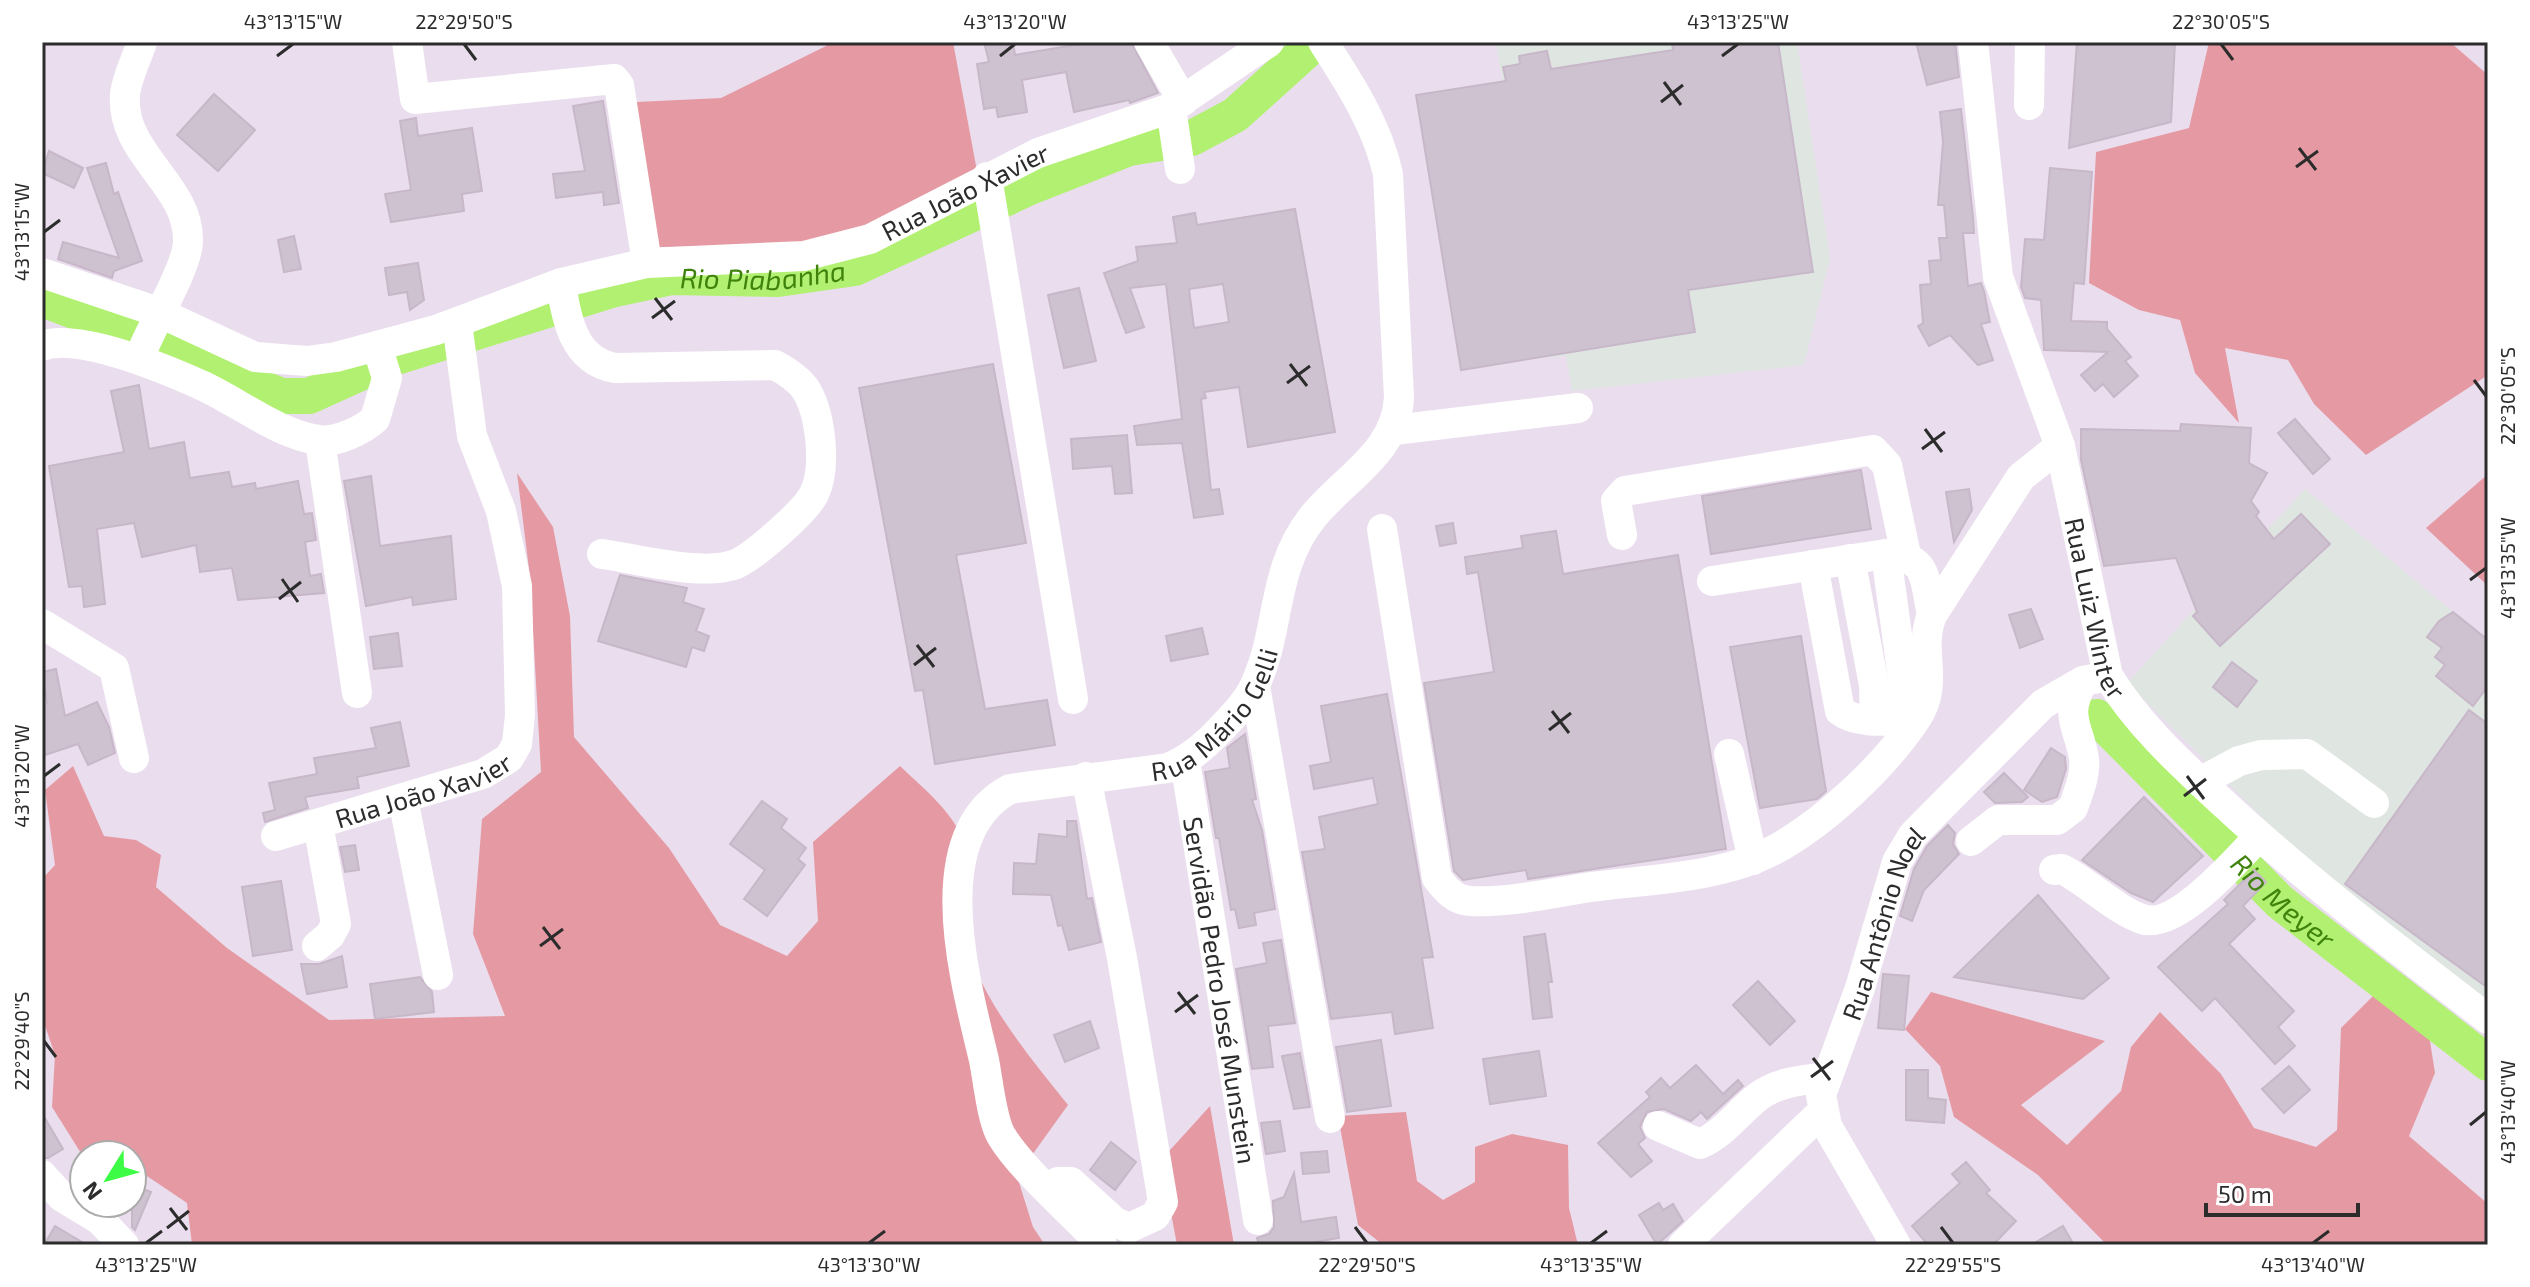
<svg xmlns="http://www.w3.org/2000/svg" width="2530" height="1287" viewBox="0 0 2530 1287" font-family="'Exo 2',sans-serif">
<rect width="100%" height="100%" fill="#eadeee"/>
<g fill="#dfe6e2">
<path d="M1496,42H1797L1830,258L1804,365L1572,391L1566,356L1548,358Z"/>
<path d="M2305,489L2488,641V1002L2321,876L2127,683Z"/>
</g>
<g fill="#e59aa3">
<path d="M834,42H953L977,171L866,226L796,245L659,247L636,102L721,98Z"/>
<path d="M2209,42H2450L2488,75V375L2366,455L2314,404L2288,360L2225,348L2239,423L2195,373L2180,320L2139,310L2089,283L2096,152L2189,128Z"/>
<path d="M517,473L553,527L570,616L574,737L669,848L720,925L787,956L818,921L813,842L900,766C928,793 973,827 966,869C964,884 955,908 959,923C976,993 1024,1050 1068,1105L1017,1176L1033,1227L1045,1245H192L187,1203L132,1166V1155H84V1158L52,1107L55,1055L42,1017V879L55,865L45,790L73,766L104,836L136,840L161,855L156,887L227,948L329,1020L505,1016L473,934L482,819L541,772L530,577Z"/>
<path d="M2488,474V586L2426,528Z"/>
<path d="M2378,991L2427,1022L2435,1073L2409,1136L2488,1204V1245H2107L2038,1175L1954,1117L1940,1066L1905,1029L1931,992L2105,1041L2021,1105L2067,1145L2121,1091L2131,1047L2160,1012L2221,1074L2254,1128L2316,1147L2337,1130L2341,1028Z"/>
<path d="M1210,1106L1234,1245H1177L1161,1160Z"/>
<path d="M1406,1112L1417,1181L1443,1200L1475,1182V1147L1512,1134L1568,1145L1569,1208L1578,1245H1383L1358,1225L1338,1116Z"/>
</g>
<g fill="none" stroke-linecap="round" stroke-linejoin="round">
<g stroke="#b1f070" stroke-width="36">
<path id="s1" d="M42,299L193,356L238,379L282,396H309L393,358L611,290L672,277L778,279L855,268L1030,187L1129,148L1192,138L1235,115L1316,42"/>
<path id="s2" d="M2097,717L2280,902L2488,1063"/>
</g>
</g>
<g fill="#cec2d0" stroke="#c7b7c9" stroke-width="2" fill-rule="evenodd">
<path d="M984,42H1013L1015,55L1092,42H1131L1158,93L1130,103L1129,100L1074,112L1066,72L1022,80L1027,112L998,117L996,107L984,109L977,64L989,62Z"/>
<path d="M1672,42H1778L1813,272L1688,290L1695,332L1461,370L1416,95L1506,81L1503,67L1520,64L1519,56L1547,51L1551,69L1673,50Z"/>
<path d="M1916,42H1955L1959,77L1927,85Z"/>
<path d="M2077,42H2175L2171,122L2069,148Z"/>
<path d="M214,94L255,130L218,171L177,135Z"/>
<path d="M603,101L619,203L604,205L603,192L556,198L553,174L585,171L573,106Z"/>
<path d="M1961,109L1973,217L1974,233H1963L1968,286L1981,283L1984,291L1990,322L1981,324L1993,360L1978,365L1950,335L1929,346L1918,326L1923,323L1920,285L1931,284L1929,261L1941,260L1939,238H1947L1944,205H1938L1943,142L1940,112Z"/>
<path d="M416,118L418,136L472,128L482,191L462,194L464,211L391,222L385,194L411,190L400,121Z"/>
<path d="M49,151L83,168L74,188L42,173Z"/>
<path d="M106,163L114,194L118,192L142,261L114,271L112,278L58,259L63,242L119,258L87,168Z"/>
<path d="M2050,168L2092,172L2084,284L2074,283L2071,321L2107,322V329L2131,357L2125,361L2138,376L2114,397L2103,384L2095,391L2081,375L2108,352L2044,350L2041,300L2025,298L2021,287L2025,239L2044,240Z"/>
<path d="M1295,209L1335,432L1248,447L1239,387L1204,392L1206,398L1201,399L1211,490L1219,489L1223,514L1194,518L1182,443L1137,445L1134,426L1182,419L1166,284L1130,288L1144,327L1126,333L1104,273L1138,261L1136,247L1177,243L1173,217L1195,213L1197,225ZM1223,284L1229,322L1194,328L1189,289Z"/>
<path d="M294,236L301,269L284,272L278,240Z"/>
<path d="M418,263L424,300L410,310L407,292L389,295L385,268Z"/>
<path d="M1079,288L1096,361L1064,368L1048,295Z"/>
<path d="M993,364L1026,543L956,555L985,709L1047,700L1055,745L935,764L923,690L915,691L859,388Z"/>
<path d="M139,385L149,449L184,442L190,478L229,472L232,487L255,483L256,489L298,481L304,514L312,513L316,540L305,542L310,576L321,574L324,593L238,600L232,568L200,572L196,545L142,557L134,523L97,529L105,604L84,607L82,586L69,587L49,466L124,452L111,391Z"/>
<path d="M2295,419L2330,459L2313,474L2278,433Z"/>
<path d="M2181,424L2251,428L2249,463L2267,473L2251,501L2259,512L2256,516L2274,539L2301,514L2330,544L2220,646L2193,616L2197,612L2176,558L2104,566L2081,460V429L2180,431Z"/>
<path d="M1127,435L1132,493L1115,494L1112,466L1073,469L1071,439Z"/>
<path d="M1861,470L1871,529L1711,554L1702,496Z"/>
<path d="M371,476L380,546L451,536L456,599L413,605L412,597L366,606L344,481Z"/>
<path d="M1969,489L1972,510L1954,542L1946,492Z"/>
<path d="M1453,523L1456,543L1440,546L1436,526Z"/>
<path d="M1556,531L1563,574L1678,555L1726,849L1528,879L1526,870L1463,880L1454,871L1424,683L1494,672L1478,572L1467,574L1465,557L1523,548L1521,536Z"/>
<path d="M620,575L687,588L683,602L704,609L696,631L709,636L704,651L692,647L686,667L598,641Z"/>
<path d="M2031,609L2043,639L2020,648L2009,615Z"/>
<path d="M2453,612L2488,640V686L2473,706L2436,676L2445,665L2435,657L2442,648L2427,637L2439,621Z"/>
<path d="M1202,628L1208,654L1171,661L1166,636Z"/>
<path d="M398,633L402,666L374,669L370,637Z"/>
<path d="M1801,636L1826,791L1817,799L1760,808L1730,647Z"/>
<path d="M2232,662L2257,681L2237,707L2213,687Z"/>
<path d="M56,669L65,716L97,702L109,727L115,753L88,765L78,744L42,756V706L47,703L42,672Z"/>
<path d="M1387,694L1433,957L1422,958L1433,1028L1395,1034L1392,1012L1331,1019L1302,852L1325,849L1319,817L1378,804L1373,778L1314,789L1310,766L1331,762L1321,706Z"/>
<path d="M2469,710L2488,724V988L2345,884Z"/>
<path d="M400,722L409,766L357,777L359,788L305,797L308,808L265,822L263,813L275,810L269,783L317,774L314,758L376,748L371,728Z"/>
<path d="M1245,734L1256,799L1252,800L1262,830L1275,909L1254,913L1256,925L1239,928L1235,909L1231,910L1219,838H1216L1205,772L1230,768L1227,748Z"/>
<path d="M2051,748L2065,757L2066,769L2057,797L2042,802L2024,790Z"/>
<path d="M2004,773L2028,797L2022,802L1995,803L1984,792Z"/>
<path d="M2144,797L2203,856L2153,902L2131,893L2082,860Z"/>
<path d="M762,801L787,819L781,828L806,848L798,859L805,865L767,916L744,899L765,870L730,844Z"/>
<path d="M1067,821H1076L1087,899L1092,898L1101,942L1069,950L1062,925L1058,926L1051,895L1013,894L1014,863L1036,864L1039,834L1067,837Z"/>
<path d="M1948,825L1955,833L1953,844L1959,854L1924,890L1912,921L1900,916L1914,869L1927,846Z"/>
<path d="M355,845L359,870L345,872L340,847Z"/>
<path d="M2254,870L2266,882L2243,906L2255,919L2229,944L2294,1011L2278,1027L2295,1046L2275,1064L2215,998L2202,1011L2158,967L2228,904L2224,900Z"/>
<path d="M281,881L292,950L253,956L242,887Z"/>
<path d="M2038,895L2109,978L2083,999L1954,977Z"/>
<path d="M1545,934L1552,982H1548L1552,1017L1533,1019L1524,937Z"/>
<path d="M1281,940L1295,1023L1268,1026L1273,1067L1252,1069L1236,969L1267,963L1263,943Z"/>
<path d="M342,956L347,987L307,994L301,964H319Z"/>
<path d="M1883,974L1909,976L1904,1030L1878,1028Z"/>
<path d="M420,977L432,992L434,1012L375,1019L370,984Z"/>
<path d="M1758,981L1795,1021L1770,1045L1733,1005Z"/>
<path d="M1090,1021L1099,1048L1065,1062L1054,1035Z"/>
<path d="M1381,1040L1391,1106L1347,1112L1336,1047Z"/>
<path d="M1539,1051L1546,1096L1490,1104L1483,1059Z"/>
<path d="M1300,1053L1310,1107L1294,1109L1282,1056Z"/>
<path d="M1696,1065L1723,1094L1738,1080L1743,1086L1707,1119L1701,1112L1691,1121L1664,1109L1647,1112L1640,1127L1645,1138L1638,1144L1652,1161L1631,1177L1598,1143L1650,1097L1646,1092L1661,1078L1670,1088Z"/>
<path d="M2289,1066L2310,1090L2284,1113L2262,1089Z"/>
<path d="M1906,1070H1928V1098L1946,1100L1944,1123L1906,1120Z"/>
<path d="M42,1113L63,1149L48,1158H42Z"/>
<path d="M1280,1121L1285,1151L1266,1154L1261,1123Z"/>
<path d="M1111,1142L1136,1162L1115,1190L1090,1170Z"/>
<path d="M1327,1151L1329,1172L1303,1174L1301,1153Z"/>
<path d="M1966,1162L1990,1190L1986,1193L2016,1221L1993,1245H1928L1912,1226L1960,1183L1952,1174Z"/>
<path d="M1294,1173L1301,1222L1336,1217L1339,1238L1297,1245H1259L1257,1238L1269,1234L1274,1227L1273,1201L1284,1197Z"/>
<path d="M132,1184L151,1192L135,1230L132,1227Z"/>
<path d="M1659,1203L1663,1210L1673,1204L1683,1221L1657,1245L1639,1215Z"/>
<path d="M55,1226L87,1245H44Z"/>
<path d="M2063,1226L2074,1245H2031Z"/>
</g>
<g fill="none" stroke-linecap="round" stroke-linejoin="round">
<g stroke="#fff" stroke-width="30">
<path d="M142,42C137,58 127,77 125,94C120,155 190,184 188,242C187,267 154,322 143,349"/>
<path d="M407,42L415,99L614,79L619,85L647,263"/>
<path d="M1149,42L1183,101"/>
<path id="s3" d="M1973,42L1998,277L2060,446L2108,676C2139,726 2180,763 2222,802C2306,880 2397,949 2488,1019"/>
<path d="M2029,105L2030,42"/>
<path d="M1171,108L1180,169"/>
<path d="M987,177L1073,699"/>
<path id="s4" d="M42,273L158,312L255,357L307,361L336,357L436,330L561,283L647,263L804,256L870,239L1038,153L1171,108L1269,42"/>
<path d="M561,283C566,319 574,361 615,368L775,365C786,371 796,377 804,387C821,411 827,468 814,494C805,512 754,556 736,564C704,577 638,559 602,554"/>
<path d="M42,346C78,332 165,369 201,385C237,401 279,435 319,440C336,443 363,430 375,419L387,378L377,346"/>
<path d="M1394,430L1578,408"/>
<path d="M320,441L357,693"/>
<path d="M1382,529L1437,878C1446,890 1455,900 1470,901C1510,903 1552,893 1591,887C1650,879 1721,878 1774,850C1824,823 1884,767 1916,719C1941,682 1917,652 1932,615L2021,477L2060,446"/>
<path d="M1622,535L1616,501L1625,491L1873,450L1887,465L1906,555"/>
<path d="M1886,554L1903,679L1901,720"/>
<path d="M1850,559L1874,685L1875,720"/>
<path d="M1813,565L1840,711C1858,725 1893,720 1915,720"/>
<path d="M1712,581L1886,554C1929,557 1924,578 1932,615"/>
<path d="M42,624L114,668L134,758"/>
<path d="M1255,686L1330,1118"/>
<path d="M1729,754L1753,860"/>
<path id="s5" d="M1185,761L1258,1220"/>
<path d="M2200,782L2239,761L2261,755L2307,754L2374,803"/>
<path d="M403,799L438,975"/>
<path id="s6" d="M276,836L483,774L509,758L517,744L520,715L517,586L501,511L472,436L457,323"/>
<path d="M1971,841L1998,820H2057L2073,808C2078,793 2086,775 2084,759C2079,725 2063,718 2083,681"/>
<path d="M2054,870L2062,869C2089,883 2114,909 2142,919C2175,931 2237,860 2259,836"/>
<path d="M317,946L330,935L336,924L318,824"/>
<path d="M1658,1126L1700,1144C1725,1133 1738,1112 1759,1096C1778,1082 1803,1080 1826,1077"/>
<path d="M42,1175L62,1197L100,1220L124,1245"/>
<path d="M1052,1193L1058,1182H1071L1115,1222L1129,1228L1155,1216L1163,1202L1122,958L1086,777"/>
<path id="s7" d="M1102,1245C1074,1214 1023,1171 1002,1137C992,1122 988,1080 984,1060C966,984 923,835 1010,789L1168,768C1188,760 1202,748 1217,733C1230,719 1247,703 1255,685C1281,629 1271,570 1312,518C1344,478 1397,452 1399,397L1388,174C1377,125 1350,84 1323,42"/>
<path d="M1683,1245L1823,1111"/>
<path id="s8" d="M1896,1245L1827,1126L1821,1095L1860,988L1897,862L1913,835L2043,704L2083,681L2108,676"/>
</g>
</g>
<path fill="none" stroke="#2c2c2c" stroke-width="3" d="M464,44L476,60M2221,44L2233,60M277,56L293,44M1000,56L1015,44M1722,56L1738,44M1664,82L1681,105M1661,102L1683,85M2299,148L2316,170M2296,167L2318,151M44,232L60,220M655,298L672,320M652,318L675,301M1290,364L1307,386M2474,380L2486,396M1287,383L1310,366M1925,429L1942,452M1922,449L1945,432M282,579L298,602M2470,580L2486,568M279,599L301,582M917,645L934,667M914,665L936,648M1552,711L1569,733M1549,730L1571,713M44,776L60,764M2187,776L2204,799M2184,796L2206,779M543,927L560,949M540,946L563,929M1178,992L1195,1014M1175,1012L1198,995M44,1041L56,1057M1813,1058L1830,1080M1811,1077L1833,1061M2470,1125L2486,1112M170,1208L187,1230M1355,1227L1367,1243M1941,1227L1953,1243M167,1228L189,1211M146,1243L162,1231M869,1243L885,1231M1591,1243L1607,1231M2313,1243L2329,1231"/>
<g text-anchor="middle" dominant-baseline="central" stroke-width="6" stroke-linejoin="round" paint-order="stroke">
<g font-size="26" fill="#2c2c2c" stroke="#fff">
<text stroke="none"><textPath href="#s4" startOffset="968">Rua João Xavier</textPath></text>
<text stroke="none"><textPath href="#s3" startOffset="582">Rua Luiz Winter</textPath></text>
<text stroke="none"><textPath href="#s7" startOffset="750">Rua Mário Gelli</textPath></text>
<text stroke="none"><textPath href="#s6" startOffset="154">Rua João Xavier</textPath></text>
<text stroke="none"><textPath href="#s8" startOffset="352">Rua Antônio Noel</textPath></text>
<text stroke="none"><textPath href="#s5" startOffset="232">Servidão Pedro José Munstein</textPath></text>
</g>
<g font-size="28" font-style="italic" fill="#3f830d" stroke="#fff">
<text stroke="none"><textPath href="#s1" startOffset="760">Rio Piabanha</textPath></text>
<text stroke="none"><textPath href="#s2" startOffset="262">Rio Meyer</textPath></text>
</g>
</g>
<rect width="2530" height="1287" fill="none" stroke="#ffffff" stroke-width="88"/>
<g transform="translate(108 1179) rotate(233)"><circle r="38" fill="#ffffff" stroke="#ababab" stroke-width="2"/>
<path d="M0-6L14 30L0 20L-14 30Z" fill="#3dfc45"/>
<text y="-12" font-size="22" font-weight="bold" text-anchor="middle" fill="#2c2c2c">N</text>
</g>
<path d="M2206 1203v12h152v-12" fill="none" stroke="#2c2c2c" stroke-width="4"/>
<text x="2218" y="1203" font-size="24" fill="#2c2c2c" stroke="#ffffff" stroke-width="6" paint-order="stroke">50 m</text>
<rect x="44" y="44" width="2442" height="1199" fill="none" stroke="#2c2c2c" stroke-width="3"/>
<g font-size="20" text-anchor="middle" fill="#2c2c2c">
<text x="293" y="29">43°13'15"W</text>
<text x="464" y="29">22°29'50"S</text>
<text x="1015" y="29">43°13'20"W</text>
<text x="1738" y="29">43°13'25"W</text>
<text x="2221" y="29">22°30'05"S</text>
<text transform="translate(22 232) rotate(-90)" y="7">43°13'15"W</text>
<text transform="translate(2508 396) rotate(-90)" y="7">22°30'05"S</text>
<text transform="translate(2508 568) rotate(-90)" y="7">43°13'35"W</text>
<text transform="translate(22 776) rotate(-90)" y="7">43°13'20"W</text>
<text transform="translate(22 1041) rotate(-90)" y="7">22°29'40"S</text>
<text transform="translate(2508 1112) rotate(-90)" y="7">43°13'40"W</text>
<text x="146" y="1272">43°13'25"W</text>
<text x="869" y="1272">43°13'30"W</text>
<text x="1367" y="1272">22°29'50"S</text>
<text x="1591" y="1272">43°13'35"W</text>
<text x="1953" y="1272">22°29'55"S</text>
<text x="2313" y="1272">43°13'40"W</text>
</g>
</svg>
